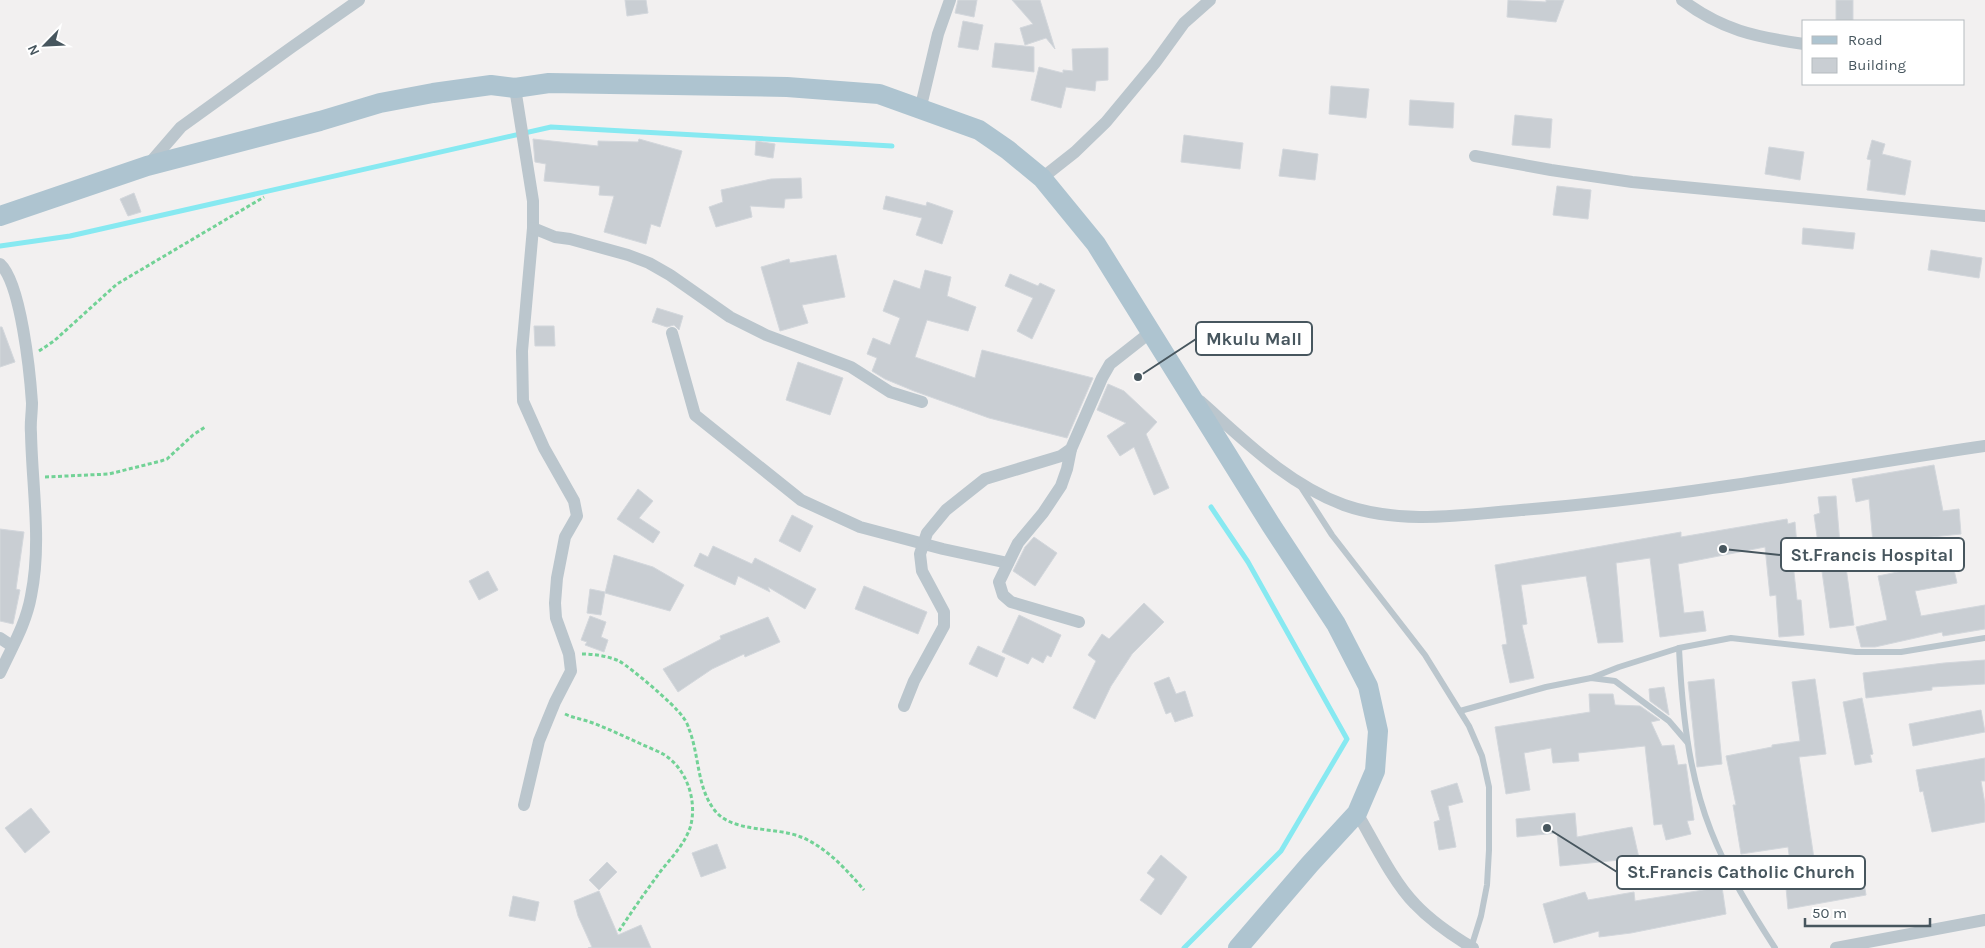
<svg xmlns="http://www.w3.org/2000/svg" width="1985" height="948" viewBox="0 0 1985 948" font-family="Karla,sans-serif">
<rect width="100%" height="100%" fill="#f2f0f0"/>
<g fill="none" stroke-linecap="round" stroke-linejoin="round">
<g stroke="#87e9f1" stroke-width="5">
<path d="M0,246L70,236L551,127L892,146"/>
<path d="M1184,948L1281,851L1347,739L1248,562L1211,507"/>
</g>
</g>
<g fill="#c9ced3" stroke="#d3d7dc">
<path d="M625,0H646L648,13L627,16Z"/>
<path d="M958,0H977L974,17L955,13Z"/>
<path d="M1012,0H1040L1055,49L1046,38L1025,45L1020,28L1033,24Z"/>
<path d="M1508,0L1546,2V0H1564L1556,22L1507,17Z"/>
<rect x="1836" y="0" width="17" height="21"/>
<path d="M963,21L983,25L978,50L958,47Z"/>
<path d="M995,43L1034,47V72L992,67Z"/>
<path d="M1108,48V80L1096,81L1095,91L1066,87L1061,108L1031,100L1039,67L1063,73V70L1073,71L1072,49Z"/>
<path d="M1331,86L1369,89L1366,118L1329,114Z"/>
<path d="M1410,100L1454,103L1453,128L1409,125Z"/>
<path d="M1515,115L1552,119L1550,148L1512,145Z"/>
<path d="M1184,135L1243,143L1240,169L1181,162Z"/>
<path d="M533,139L598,146V141L638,142L639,139L682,151L660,227L651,224L646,244L604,232L614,196L599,195L600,186L544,181L546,164L535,162Z"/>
<path d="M1872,140L1885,144L1882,154L1911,161L1905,195L1867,190L1871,160L1867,159Z"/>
<path d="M756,141L775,144L773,158L755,155Z"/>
<path d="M1769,147L1804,152L1800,180L1765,174Z"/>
<path d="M1283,149L1318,154L1315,180L1279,176Z"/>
<path d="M801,178L802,198L785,199L784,208L750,206L752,217L716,227L709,207L723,202L721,190L771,179Z"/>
<path d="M1557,186L1591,190L1588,219L1553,215Z"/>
<path d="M134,193L141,212L128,216L120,199Z"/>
<path d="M886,196L926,206L927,202L953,211L942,244L916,235L922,218L883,209Z"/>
<path d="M1803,228L1855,233L1853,249L1802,244Z"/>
<path d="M1931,250L1982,258L1979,278L1928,270Z"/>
<path d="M836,255L845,297L802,305L808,323L780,331L761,267L789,259L790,263Z"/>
<path d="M925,270L951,277L947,296L976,307L968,331L927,320L915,357L975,378L982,350L1093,378L1067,438L989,418L914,391L885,379L872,371L877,358L867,354L873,338L890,345L900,318L883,311L894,280L920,289Z"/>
<path d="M1010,274L1038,286L1040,283L1055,290L1032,339L1017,331L1033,298L1005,286Z"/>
<path d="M657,308L683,316L679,330L674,325L667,327L652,322Z"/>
<path d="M534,326H554L555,346H535Z"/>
<path d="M0,327H2L15,362L0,367Z"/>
<path d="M798,362L843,378L830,415L786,400Z"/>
<path d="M1108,384L1124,391L1157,422L1146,434L1169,488L1154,495L1134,447L1120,456L1107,436L1126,423L1097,410Z"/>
<path d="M1934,465L1943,511L1959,509L1961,534L1873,543L1869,499L1856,502L1852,479Z"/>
<path d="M638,489L653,501L639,518L660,532L653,543L617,519Z"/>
<path d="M1836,496L1840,544L1845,545L1844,553L1854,625L1830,628L1814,515L1820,513L1818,497Z"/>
<path d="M792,515L813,526L800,552L779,541Z"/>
<path d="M1787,519L1788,524L1795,522L1797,546L1791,545L1797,600H1801L1804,635L1779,637L1776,595L1770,596L1765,547L1678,564L1684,613L1703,611L1706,631L1660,637L1650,558L1616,563L1623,642L1598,643L1586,576L1521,585L1527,624L1522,625L1534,678L1510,683L1502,645L1507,644L1495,565L1681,532V537Z"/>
<path d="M0,529L24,532L16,589L20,590L13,624L0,621Z"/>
<path d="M1034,537L1057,553L1035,586L1013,571L1025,547Z"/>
<path d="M713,546L752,564L755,558L816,589L805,609L768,587L770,592L738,576L735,585L694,566L700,553L708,557Z"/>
<path d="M614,555L653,567L684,585L670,611L605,593Z"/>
<path d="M1952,561L1957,583L1915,591L1921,616L1985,605V629L1943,636L1942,632L1875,647H1861L1856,627L1887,620L1878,576Z"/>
<path d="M488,571L498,590L479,600L469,581Z"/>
<path d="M864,586L927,612L918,634L855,609Z"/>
<path d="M590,589L605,592L601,615L587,613Z"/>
<path d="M1144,603L1164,622L1132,654L1111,686L1095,719L1073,708L1096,661L1088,655L1102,634L1109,639Z"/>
<path d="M1019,615L1061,635L1051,657L1047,655L1043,663L1032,657L1028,664L1002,652Z"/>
<path d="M590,616L606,622L601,637L608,640L604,652L585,645L587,642L581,640Z"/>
<path d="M768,617L780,642L745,657L744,654L712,669L678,692L663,669L721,639L720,636Z"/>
<path d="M978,646L1005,658L997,677L969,664Z"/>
<path d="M1985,660V684L1932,687V690L1866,698L1863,673L1944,663Z"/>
<path d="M1169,677L1176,694L1185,691L1193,716L1175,722L1171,712L1166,714L1154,683Z"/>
<path d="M1714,679L1722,764L1697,767L1688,682Z"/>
<path d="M1815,679L1826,754L1799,757L1816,872L1861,863L1866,895L1788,909L1785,877L1792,876L1788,847L1741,854L1733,805H1736L1726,756L1772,747V745L1800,741L1792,682Z"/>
<path d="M1664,687L1669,715L1650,701L1649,689Z"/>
<path d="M1589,694H1613L1615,705L1640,706L1660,720L1651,722L1662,746L1674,745L1678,765L1686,764L1694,820L1687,821L1691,834L1666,840L1662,824L1654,825L1645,746L1578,753L1579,761L1553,763L1551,748L1524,753L1530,790L1506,794L1495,727L1590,712Z"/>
<path d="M1862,698L1873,754L1870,755L1872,762L1855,765L1843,702Z"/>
<path d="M1981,710L1985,732L1913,746L1909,724Z"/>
<path d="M1985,758V781H1981L1985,804V822L1932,832L1923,791L1920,792L1916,770Z"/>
<path d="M1457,783L1463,802L1448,806L1456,847L1439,850L1434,822L1440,820L1431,791Z"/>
<path d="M31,808L50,832L25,853L5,828Z"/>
<path d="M1575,813L1577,837L1632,827L1639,858L1560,866L1557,833L1517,837L1516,819Z"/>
<path d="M717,844L726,868L701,877L692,853Z"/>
<path d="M1161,855L1187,877L1161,915L1140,900L1155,879L1147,873Z"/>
<path d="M607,862L617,872L599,890L589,880Z"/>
<path d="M1722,887L1726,914L1631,933L1599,937V931L1554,943L1543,904L1585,892L1588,900L1634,892L1635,901Z"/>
<path d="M599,891L618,935L641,925L651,948H588L592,947L578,916L574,901Z"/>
<path d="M513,896L539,902L535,921L509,916Z"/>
</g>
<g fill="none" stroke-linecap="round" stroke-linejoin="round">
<g stroke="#72d296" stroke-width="3" stroke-dasharray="4 2.5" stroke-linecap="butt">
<path d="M39,351L54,341L117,284L264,197"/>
<path d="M45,477L109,474L161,461L167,459L193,435L205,427"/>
<path d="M582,654C594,654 608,656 619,661C630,667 675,705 682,716C685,719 688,725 689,729C699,754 697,786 713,808C730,834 775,826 801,837C826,847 847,870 864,890"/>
<path d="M565,714C573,718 582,719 590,722C607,728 623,736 639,743C647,747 656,750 663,754C687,768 698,802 690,828C684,845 671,858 660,872C646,891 632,911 619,931"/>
</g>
<g stroke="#bbc6cd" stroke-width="6">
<path d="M1301,487L1332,535L1425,655L1469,726L1482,756L1489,787V850L1487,885L1481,916L1471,948"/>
<path d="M1679,648C1682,709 1688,773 1711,831C1727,872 1751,911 1775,948"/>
<path d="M1591,678L1619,667L1679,648L1731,638L1856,652H1901L1985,638"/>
<path d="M1460,711L1546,687L1591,678L1615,681L1669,721L1687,742"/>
</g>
<g stroke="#bbc6cd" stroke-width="12">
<path d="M1682,0C1722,30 1755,37 1804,44"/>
<path d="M515,88L533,201V228L522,351L523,401L544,448L574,501L577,516L565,537L557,578L555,603L556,618L569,654L571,671L555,702L539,741L524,805"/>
<path d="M920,110L938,34L950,0"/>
<path d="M1475,156L1551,170L1632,182L1985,216"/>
<path d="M149,164L181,127L292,47L359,0"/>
<path d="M1042,178L1075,152L1106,122L1155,63L1184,23L1210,0"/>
<path d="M533,228L555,237L570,239L628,255L649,263L670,275L730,317L766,335L851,367L890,392L922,402"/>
<path d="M0,264C21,283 30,373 32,403C32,413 30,423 31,433C32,487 42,542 31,596C26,624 12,647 0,673"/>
<path d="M672,333L695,415L801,500L860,527L943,549L1008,563"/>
<path d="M1200,401C1244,440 1287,484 1344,505C1401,525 1462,515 1521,510C1676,498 1831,469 1985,446"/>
<path d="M1071,449L1067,469L1061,486L1043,513L1018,543L999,582L1003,595L1011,602L1079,622"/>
<path d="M0,638L12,646"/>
<path d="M904,706L914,681L944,626V612L922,571L920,554L927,533L946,510L985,479L1061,456L1071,449L1102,378L1110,364L1152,331"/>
<path d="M1357,813C1373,840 1393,882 1415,904C1431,921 1453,936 1473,948"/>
<path d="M1836,948L1985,920"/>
</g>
<path stroke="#aec4d0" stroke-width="20" d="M0,216L147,166L320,121L380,103L433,93L491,85L515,88L549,83L787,87L879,94L979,130L1008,150L1042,178L1096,244L1271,525L1336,624L1368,686L1378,731L1375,771L1357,813L1310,864L1238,948"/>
</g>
<path fill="none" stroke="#47565e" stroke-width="2" d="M1138 377L1196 339M1723 549L1781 555M1547 828L1617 872"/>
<g fill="#47565e" stroke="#fff" stroke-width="2">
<circle cx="1138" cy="377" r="5"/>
<circle cx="1723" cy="549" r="5"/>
<circle cx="1547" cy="828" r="5"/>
</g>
<g fill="#fff" stroke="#47565e" stroke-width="2">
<rect x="1196" y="322" width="116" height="33" rx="5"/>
<rect x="1781" y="538" width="183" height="33" rx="5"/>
<rect x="1617" y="856" width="248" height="33" rx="5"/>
</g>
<g font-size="18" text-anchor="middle" font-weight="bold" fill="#47565e">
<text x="1254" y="345">Mkulu Mall</text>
<text x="1872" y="561">St.Francis Hospital</text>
<text x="1741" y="878">St.Francis Catholic Church</text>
</g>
<rect x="1802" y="20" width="162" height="65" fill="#ffffff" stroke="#b5bbbf"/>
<rect x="1812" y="36" width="25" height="8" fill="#aec4d0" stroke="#b5bbbf"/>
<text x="1848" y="45" font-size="15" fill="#47565e">Road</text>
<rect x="1812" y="58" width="25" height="15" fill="#c9ced3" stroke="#b5bbbf"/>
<text x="1848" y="70" font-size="15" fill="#47565e">Building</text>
<g transform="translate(45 45) rotate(246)" stroke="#ffffff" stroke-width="4" paint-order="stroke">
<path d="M0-4L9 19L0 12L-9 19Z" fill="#47565e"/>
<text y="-8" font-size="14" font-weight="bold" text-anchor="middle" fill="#47565e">N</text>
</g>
<path d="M1805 918v8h125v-8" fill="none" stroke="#47565e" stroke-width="2.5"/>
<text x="1812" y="918" font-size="15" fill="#47565e" stroke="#ffffff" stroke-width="4" paint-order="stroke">50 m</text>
</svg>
